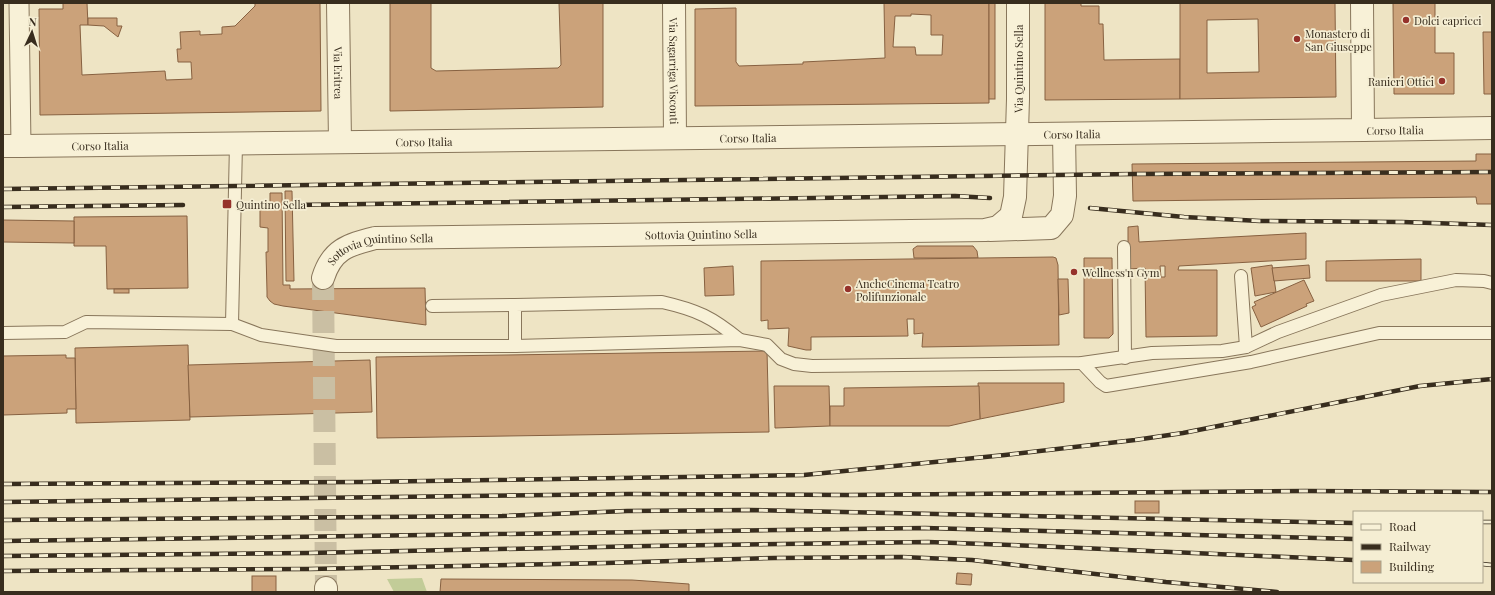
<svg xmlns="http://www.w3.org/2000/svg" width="1495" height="595" viewBox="0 0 1495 595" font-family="'Playfair Display',serif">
<rect width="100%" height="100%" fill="#eee4c4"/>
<path fill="#c2cc98" d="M422,578L427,592H394L387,579Z"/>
<g fill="#cba27a" stroke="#876141" fill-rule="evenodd">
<path d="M63,3H87L88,25H80L82,75L165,71L166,80L192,79L191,62H178L177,49H181L180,32L200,31V35L222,34V27L235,26L255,6V3H320L321,111L40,115L39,9H63Z"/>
<path d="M390,3H431V68L436,71L558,68L561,65L559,3H603V107L390,111Z"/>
<path d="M884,3H989V103L695,106V9L736,8V62L739,66L803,64V62L885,58ZM911,14L931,15V35H943L942,55H916L915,47H893L895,16H911Z"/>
<rect x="989" y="3" width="6" height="96"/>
<path d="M1045,3H1081V6H1099V24H1103L1104,60L1180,59V99L1045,100Z"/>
<path d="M1180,3H1335L1336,97L1180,99ZM1258,19L1259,72L1207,73V20Z"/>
<path d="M1393,3H1435V53H1454V94H1394Z"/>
<path d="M88,18H117V26H122L118,37L104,26L88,25Z"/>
<path d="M1483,32H1492V94H1484Z"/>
<path d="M1476,154H1492V204H1477L1476,197L1133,201L1132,164L1476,161Z"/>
<path d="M285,191H292L294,281H286Z"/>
<path d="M270,193H282L283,285H290V289L425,288L426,325L283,306L274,304L270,301L267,297V292L266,252H268V228L260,227V205L270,204Z"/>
<path d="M187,216L188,288L107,289L106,246H74V217Z"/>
<path d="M3,220L74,221V243L3,242Z"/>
<path d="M1138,226L1139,242L1306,233V259L1179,266L1178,270H1217V336L1146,337L1145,268L1128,269V227ZM1160,266H1165V277H1161Z"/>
<path d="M917,246H973L977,251L978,258H914L913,249Z"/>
<path d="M1053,257L1056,258L1058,265L1059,345L922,347L923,333L914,334V319H907L908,336L811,337V350H806L788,346L789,328L768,329V320L761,321V261Z"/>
<path d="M1084,258H1112L1113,332V334L1109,338H1084Z"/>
<path d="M1421,259V281H1326V261Z"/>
<path d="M1272,265L1276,292L1255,296L1251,268Z"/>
<path d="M1309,265L1310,278L1274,281L1272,268Z"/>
<path d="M733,266L734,295L705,296L704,268Z"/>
<path d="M1058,279H1068L1069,313L1059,315Z"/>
<path d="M1304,280L1314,301L1306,304L1307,306L1261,327L1252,307L1256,305L1254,302Z"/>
<rect x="114" y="289" width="15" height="4"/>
<path d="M188,345L190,420L76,423L75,348Z"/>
<path d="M767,351L769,432L377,438L376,357Z"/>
<path d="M66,355V358H75L76,409H67V413L3,415V356Z"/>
<path d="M370,360L372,412L190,417L188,365Z"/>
<path d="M978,383H1064V402L980,419Z"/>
<path d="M774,386H829L830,426L775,428Z"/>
<path d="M979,386L980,419L949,426H830V406H844V388Z"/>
<rect x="1135" y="501" width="24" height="12"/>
<path d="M957,573L972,574L971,585L956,584Z"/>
<rect x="252" y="576" width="24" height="16"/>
<path d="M441,579L632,580L689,584V592H440Z"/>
</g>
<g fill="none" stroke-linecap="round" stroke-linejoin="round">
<path stroke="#cabfa3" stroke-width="22" stroke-dasharray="22 11" stroke-linecap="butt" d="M323,278L326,588"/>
<g stroke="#88765b" stroke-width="14">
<g id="service">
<path d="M1124,247L1125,358"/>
<path d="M1241,276L1246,347"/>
<path d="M432,306L515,305"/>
<path d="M232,324L236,144"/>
<path d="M3,333L65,332L86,322L232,324L261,335L336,346H515L740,340L767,345L781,359L794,364L812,366L1082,363L1152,353L1222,351L1246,347L1278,332L1381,295L1456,280L1484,281L1492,283"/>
<path d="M515,346V305L662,302C697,310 712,317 740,340"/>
<path d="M1082,363L1100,382L1106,386L1251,362L1379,333H1492"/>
</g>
</g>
<g stroke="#88765b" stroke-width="21">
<path id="pedestrian" d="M19,3L21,146"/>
</g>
<g stroke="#88765b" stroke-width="24">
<g id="minor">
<path id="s1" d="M338,3L340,142"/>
<path id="s2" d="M674,3L675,138"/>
<path id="s3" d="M1363,130L1492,128"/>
<path d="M3,146H21"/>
</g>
</g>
<g stroke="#88765b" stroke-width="24">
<g id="tertiary">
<path id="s4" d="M21,146L1363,130L1362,3"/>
<path d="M990,230L1051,228L1062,215L1065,196L1064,134"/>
<path id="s5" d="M323,278C332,249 348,245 375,238L985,230L998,227L1011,216L1015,197L1018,99V3"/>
<path d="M326,588V592"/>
</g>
</g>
<use href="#service" stroke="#f8f1d7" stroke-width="12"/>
<use href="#pedestrian" stroke="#f8f1d7" stroke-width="19"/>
<use href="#minor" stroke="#f8f1d7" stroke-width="22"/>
<use href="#tertiary" stroke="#f8f1d7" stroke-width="22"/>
<g stroke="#382d1e" stroke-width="4.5">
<g id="rail">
<path d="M3,189L1135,174L1492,172"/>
<path d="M294,205L955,196L990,198"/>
<path d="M3,207L183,205"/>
<path d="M1090,208L1184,217L1260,221L1402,222L1492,225"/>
<path d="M3,484L361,482L804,475L1005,455L1135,440L1183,433L1420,386L1492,379"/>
<path d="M3,502L629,494L847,495L1305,491L1492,492"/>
<path d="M3,520L502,516L627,511L749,510L1354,523"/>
<path d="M1482,522H1492"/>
<path d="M3,541L925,528L1354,539"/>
<path d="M3,556L309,553L648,546L928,542L1036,546L1354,560"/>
<path d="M1482,564L1492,565"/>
<path d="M3,571L310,569L606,563L774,558L902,557L972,560L1166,582L1277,592"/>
</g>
</g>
<use href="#rail" stroke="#f5eed3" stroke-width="3" stroke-dasharray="9" stroke-linecap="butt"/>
</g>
<g fill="#96322b" stroke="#f5eed3" stroke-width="1.5">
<circle cx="1406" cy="20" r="4"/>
<circle cx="1297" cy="39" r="4"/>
<circle cx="1442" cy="81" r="4"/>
<rect x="222" y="199" width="10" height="10" rx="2"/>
<circle cx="1074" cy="272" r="4"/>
<circle cx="848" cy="289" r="4"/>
</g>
<g text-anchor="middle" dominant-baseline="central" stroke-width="3.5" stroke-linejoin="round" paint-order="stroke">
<g font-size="11" fill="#382d1e" stroke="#f5eed3" text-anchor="start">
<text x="1414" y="20">Dolci capricci</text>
<text x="1305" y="33">Monastero di<tspan x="1305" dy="13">San Giuseppe</tspan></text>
<text x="1434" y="81" text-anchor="end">Ranieri Ottici</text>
<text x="236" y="204">Quintino Sella</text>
<text x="1082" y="272">Wellness'n Gym</text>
<text x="856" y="283">AncheCinema Teatro<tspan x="856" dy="13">Polifunzionale</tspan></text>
</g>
<g font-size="11" fill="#382d1e" stroke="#f5eed3">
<text stroke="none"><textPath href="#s5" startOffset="858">Via Quintino Sella</textPath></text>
<text stroke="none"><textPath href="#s2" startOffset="68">Via Sagarriga Visconti</textPath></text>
<text stroke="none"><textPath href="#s1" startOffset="70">Via Eritrea</textPath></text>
<text stroke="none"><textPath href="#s3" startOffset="32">Corso Italia</textPath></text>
<text stroke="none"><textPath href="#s4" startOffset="1051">Corso Italia</textPath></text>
<text stroke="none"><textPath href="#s4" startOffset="727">Corso Italia</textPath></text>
<text stroke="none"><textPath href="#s4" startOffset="403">Corso Italia</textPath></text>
<text stroke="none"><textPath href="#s4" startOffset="79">Corso Italia</textPath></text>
<text stroke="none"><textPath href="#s5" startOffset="396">Sottovia Quintino Sella</textPath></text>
<text stroke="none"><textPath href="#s5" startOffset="72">Sottovia Quintino Sella</textPath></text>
</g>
</g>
<rect width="1495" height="595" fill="none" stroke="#382d1e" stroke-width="8"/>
<rect x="1353" y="511" width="130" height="72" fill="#f5eed3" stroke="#a9a18b"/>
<rect x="1361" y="524" width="20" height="6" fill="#f8f1d7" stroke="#a9a18b"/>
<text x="1389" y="531" font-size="12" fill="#382d1e">Road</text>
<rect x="1361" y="544" width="20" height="6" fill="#382d1e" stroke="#a9a18b"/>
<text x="1389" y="551" font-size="12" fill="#382d1e">Railway</text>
<rect x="1361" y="561" width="20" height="12" fill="#cba27a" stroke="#a9a18b"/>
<text x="1389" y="571" font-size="12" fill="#382d1e">Building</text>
<g transform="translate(32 32) rotate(4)" stroke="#f5eed3" stroke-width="3" paint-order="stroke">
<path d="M0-3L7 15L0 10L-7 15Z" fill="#382d1e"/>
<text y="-6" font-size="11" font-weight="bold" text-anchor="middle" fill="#382d1e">N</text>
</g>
</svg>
